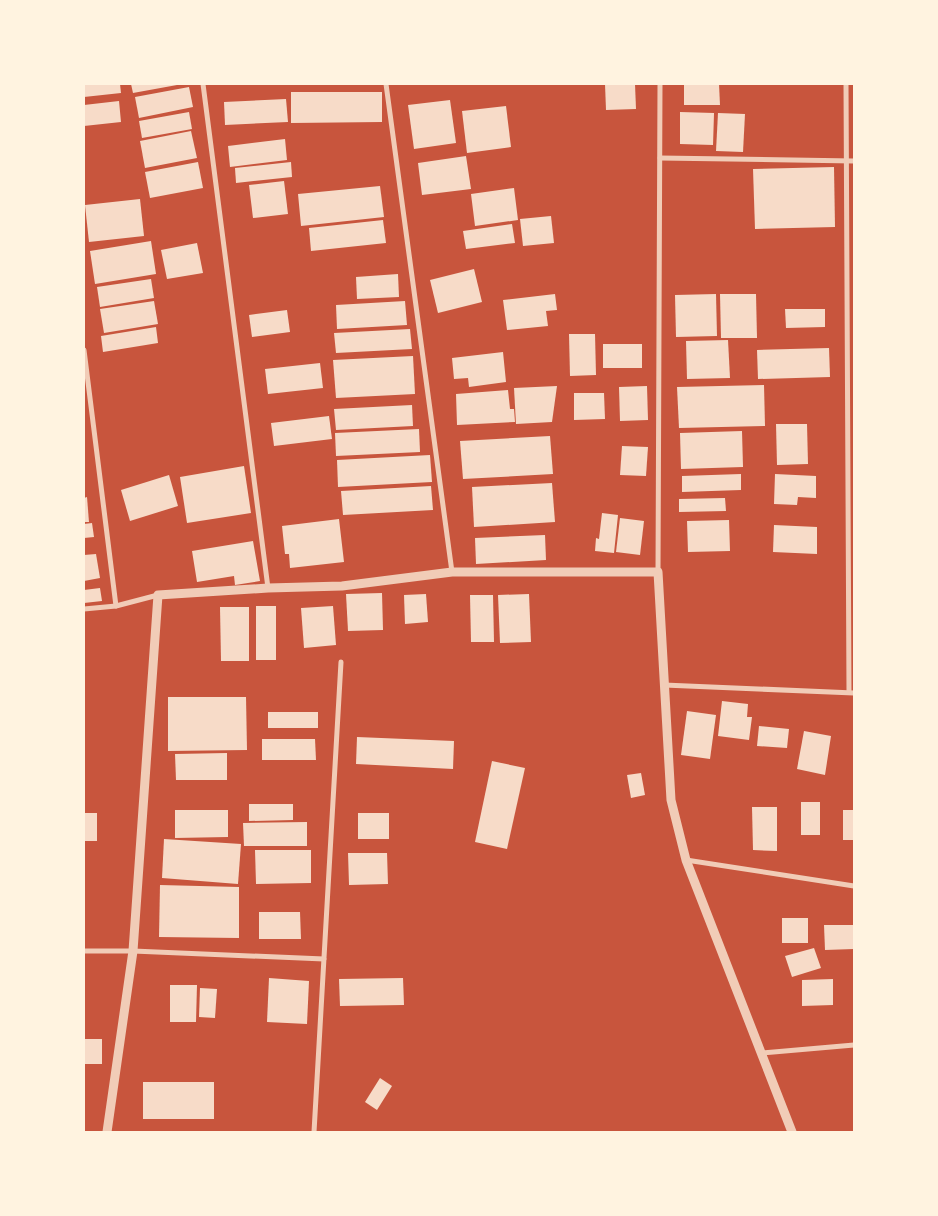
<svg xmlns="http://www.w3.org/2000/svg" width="938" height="1216" viewBox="0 0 938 1216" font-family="Commissioner,sans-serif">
<rect width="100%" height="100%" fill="#c8553d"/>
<g fill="#f7dbc8">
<path d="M84,84H120L121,93L84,97Z"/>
<path d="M131,84H177V85L133,93Z"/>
<path d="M605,84H635L636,109L606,110Z"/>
<path d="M684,84H719L720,105H684Z"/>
<path d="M189,87L193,107L139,118L135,97Z"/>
<path d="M291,92H382V122L291,123Z"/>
<path d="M286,99L288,122L225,125L224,102Z"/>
<path d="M450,100L456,143L414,149L408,105Z"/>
<path d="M119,101L121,122L84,126V105Z"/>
<path d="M506,106L511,147L467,153L462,111Z"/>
<path d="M189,112L192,129L142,138L139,121Z"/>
<path d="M680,112L714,113L713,145L680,144Z"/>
<path d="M718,113L745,114L743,152L716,151Z"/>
<path d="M191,131L197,158L145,168L140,141Z"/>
<path d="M285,139L287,160L230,167L228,146Z"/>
<path d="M466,156L471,189L422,195L418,163Z"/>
<path d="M198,162L203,188L150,198L145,172Z"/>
<path d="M291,162L292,177L236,183L235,168Z"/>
<path d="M834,167L835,227L755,229L753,169Z"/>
<path d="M284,181L288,214L253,218L249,185Z"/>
<path d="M380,186L384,217L301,226L298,194Z"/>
<path d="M514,188L518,220L475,226L471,194Z"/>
<path d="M140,199L144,236L89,242L85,205Z"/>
<path d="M551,216L554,243L523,246L520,219Z"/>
<path d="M383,220L386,243L311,251L309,228Z"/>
<path d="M512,224L515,243L466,249L463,231Z"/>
<path d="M151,241L156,274L95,284L90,251Z"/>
<path d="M197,243L203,273L167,279L161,250Z"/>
<path d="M474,269L482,302L438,313L430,280Z"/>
<path d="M398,274L399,297L357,299L356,277Z"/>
<path d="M151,279L154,298L100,307L97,287Z"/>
<path d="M555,294L557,310L546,311L548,326L507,330L503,300Z"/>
<path d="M716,294L717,336L676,337L675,295Z"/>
<path d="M720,294H756L757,338H721Z"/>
<path d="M154,301L158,324L104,333L100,309Z"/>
<path d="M405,301L407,325L337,329L336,305Z"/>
<path d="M785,309H825V327L786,328Z"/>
<path d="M287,310L290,332L252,337L249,315Z"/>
<path d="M156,327L158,343L103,352L101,336Z"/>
<path d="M410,329L412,349L336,353L334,333Z"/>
<path d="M569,334H595L596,375L570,376Z"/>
<path d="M728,340L730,378L687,379L686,341Z"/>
<rect x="603" y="344" width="39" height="24"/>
<path d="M829,348L830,377L758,379L757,350Z"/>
<path d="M503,352L506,382L469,387L468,378L454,379L452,358Z"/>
<path d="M413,356L415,394L336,398L333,360Z"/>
<path d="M320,363L323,388L268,394L265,369Z"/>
<path d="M764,385L765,426L679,428L677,387Z"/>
<path d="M557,386L552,422L516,424L514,388Z"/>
<path d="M647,386L648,420L620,421L619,387Z"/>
<path d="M508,390L510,409H514L515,422L457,425L456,394Z"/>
<path d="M574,393H604L605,419L574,420Z"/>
<path d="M412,405L413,426L336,430L334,409Z"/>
<path d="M329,416L332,439L274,446L271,423Z"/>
<path d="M776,424H807L808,464L777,465Z"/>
<path d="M419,429L420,452L336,456L335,433Z"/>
<path d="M742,431L743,467L681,469L680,433Z"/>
<path d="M550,436L553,474L463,479L460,441Z"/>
<path d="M622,446L648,447L646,476L620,475Z"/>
<path d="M430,455L432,482L338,487L337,460Z"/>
<path d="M244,466L251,513L187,523L180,477Z"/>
<path d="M741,474V490L682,492V476Z"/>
<path d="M775,474L816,476V498L798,497L797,505L774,504Z"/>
<path d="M169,475L178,506L130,521L121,490Z"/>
<path d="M552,483L555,522L474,527L472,487Z"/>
<path d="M431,486L433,510L343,515L341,491Z"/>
<path d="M87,497L89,522H84V498Z"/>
<path d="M725,498L726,511L679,512V499Z"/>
<path d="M602,513L618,515L614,553L595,551L596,538L599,539Z"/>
<path d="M620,518L644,521L640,555L616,552Z"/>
<path d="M339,519L344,562L290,568L289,554H285L282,526Z"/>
<path d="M729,520L730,551L688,552L687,521Z"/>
<path d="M92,523L94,537L84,538V524Z"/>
<path d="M774,525L817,527V554L773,552Z"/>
<path d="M545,535L546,560L476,564L475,538Z"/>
<path d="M253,541L260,581L235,585L234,576L197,582L192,551Z"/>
<path d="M96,554L100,578L84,581V555Z"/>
<path d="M100,588L102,601L84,603V590Z"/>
<path d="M382,593L383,630L348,631L346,594Z"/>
<path d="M426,594L428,622L405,624L404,595Z"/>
<path d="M529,594L531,642L500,643L498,595Z"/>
<path d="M470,595H493L494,642H471Z"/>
<rect x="256" y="606" width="20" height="54"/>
<path d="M333,606L336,645L304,648L301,608Z"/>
<path d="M220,607H249V661H221Z"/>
<path d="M168,697H246L247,750L168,751Z"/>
<path d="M722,701L748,704L747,717H752L749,740L718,736Z"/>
<path d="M687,711L716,715L710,759L681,755Z"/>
<rect x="268" y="712" width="50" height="16"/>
<path d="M759,726L789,729L787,748L757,746Z"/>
<path d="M804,731L831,736L825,775L797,769Z"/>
<path d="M357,737L454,741L453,769L356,764Z"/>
<path d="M262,739H315L316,760H262Z"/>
<path d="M227,753V780H176L175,754Z"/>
<path d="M492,761L525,768L507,849L475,842Z"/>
<path d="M641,773L645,795L631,798L627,775Z"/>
<rect x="801" y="802" width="19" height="33"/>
<path d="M249,804H293V820L249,821Z"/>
<path d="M752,807H777V851L753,850Z"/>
<path d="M175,810H228V837L175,838Z"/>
<rect x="843" y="810" width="11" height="30"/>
<rect x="84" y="813" width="13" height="28"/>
<rect x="358" y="813" width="31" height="26"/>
<path d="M307,822V846H244L243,823Z"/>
<path d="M164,839L241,844L238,884L162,878Z"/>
<path d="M255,850H311V883L256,884Z"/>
<path d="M348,853H387L388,884L349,885Z"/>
<path d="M160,885L239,887V938L159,937Z"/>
<path d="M259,912H300L301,939H259Z"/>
<rect x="782" y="918" width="26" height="25"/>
<path d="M824,925H854V949L825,950Z"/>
<path d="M814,948L821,968L792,977L785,956Z"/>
<path d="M269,978L309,981L307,1024L267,1022Z"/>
<path d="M403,978L404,1005L340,1006L339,979Z"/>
<path d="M833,979V1005L802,1006V980Z"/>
<path d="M170,985H197L196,1022H170Z"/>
<path d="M200,988L217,989L215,1018L199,1017Z"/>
<rect x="84" y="1039" width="18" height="25"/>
<path d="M380,1078L392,1086L377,1110L365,1102Z"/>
<rect x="143" y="1082" width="71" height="37"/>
</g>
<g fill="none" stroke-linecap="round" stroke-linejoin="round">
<g stroke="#f1ccb7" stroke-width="5">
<path d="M203,84L268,588"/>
<path d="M386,84L452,572"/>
<path d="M846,84L849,692"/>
<path d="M660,158L854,161"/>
<path d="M84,350L116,606"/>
<path d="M658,572L660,84"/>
<path d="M84,609L116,606L158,595"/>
<path d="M664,685L854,693"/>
<path d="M686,860L854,886"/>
<path d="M84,951H133L324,959"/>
<path d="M762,1053L854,1045"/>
<path d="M314,1132L341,662"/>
</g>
<path stroke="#f1ccb7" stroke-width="9" d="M107,1132L133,951L158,595L268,588L342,586L452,572H658L671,800L686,860L792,1132"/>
</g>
<rect width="938" height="1216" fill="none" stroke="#fff3e0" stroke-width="170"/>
</svg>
